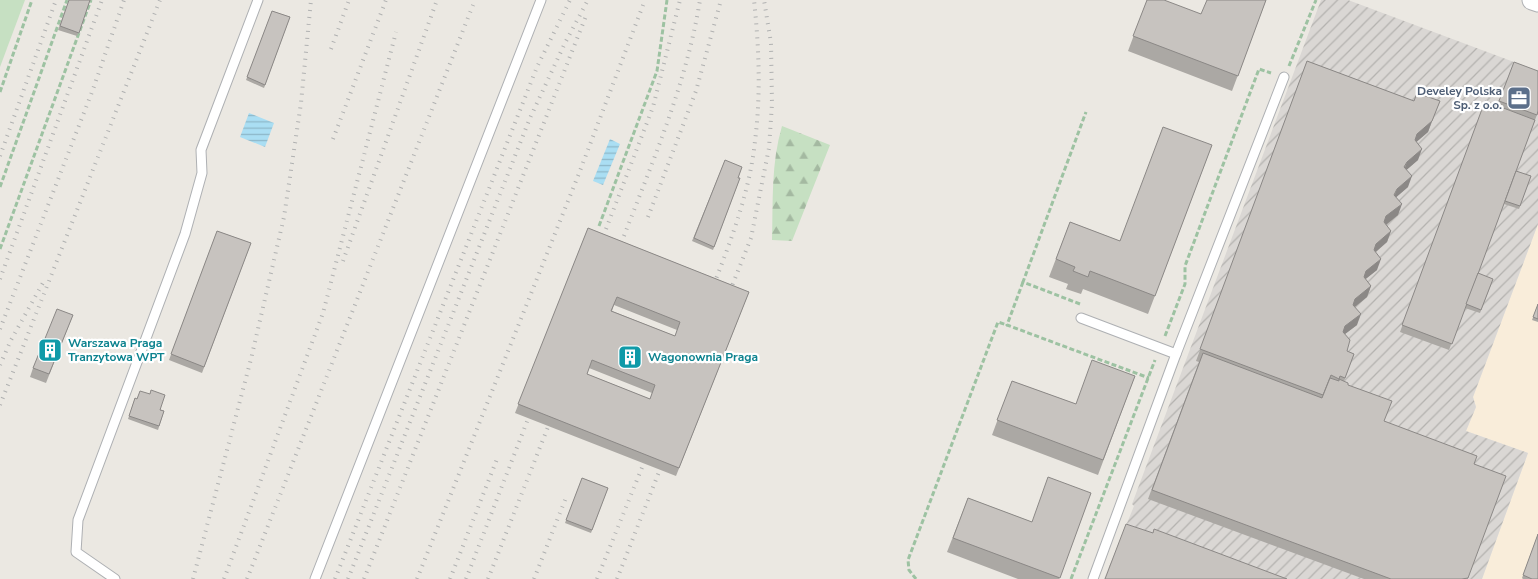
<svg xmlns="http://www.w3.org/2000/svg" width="1538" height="579" viewBox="0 0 1538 579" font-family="'Nunito Sans',sans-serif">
<defs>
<pattern id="industrial-furrows" width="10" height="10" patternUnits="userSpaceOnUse" patternTransform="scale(1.25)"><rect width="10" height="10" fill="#dad7d4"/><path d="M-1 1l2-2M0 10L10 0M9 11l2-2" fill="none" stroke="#b4b2af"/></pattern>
<pattern id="forest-firs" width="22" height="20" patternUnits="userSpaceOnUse" patternTransform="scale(1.25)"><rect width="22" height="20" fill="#c6e0c2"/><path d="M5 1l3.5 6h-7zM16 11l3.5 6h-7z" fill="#a4b9a1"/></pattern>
<pattern id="water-rules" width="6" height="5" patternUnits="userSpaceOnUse" patternTransform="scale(1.25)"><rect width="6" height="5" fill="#aadef3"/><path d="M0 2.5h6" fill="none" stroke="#8db7c8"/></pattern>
</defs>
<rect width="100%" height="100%" fill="#ebe8e2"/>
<path fill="#f9edda" d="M1538,224V579H1482L1528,453L1466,431L1476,407L1473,397Z"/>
<path fill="url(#industrial-furrows)" d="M1321,0H1348L1538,71V224L1473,397L1476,407L1466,431L1528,453L1482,579H1104L1134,506L1132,504Z"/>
<path fill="#c6e0c2" d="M0,0H25L0,67Z"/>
<path fill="url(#forest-firs)" d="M782,126L830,145L792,241L772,240C773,201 771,163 782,126Z"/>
<g fill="url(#water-rules)">
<path d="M249,113L274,123L265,147L240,137Z"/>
<path d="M610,139L620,144L603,185L593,181Z"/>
</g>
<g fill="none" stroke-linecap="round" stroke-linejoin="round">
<g stroke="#aeb0b3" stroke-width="11">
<g id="lane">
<path d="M1081,318L1176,354L1284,77"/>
<path d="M115,579L76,552L78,520L185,234L202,173L201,150L258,0"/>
<path d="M315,579L541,0"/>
<path d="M1093,579L1176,354"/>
</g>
</g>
<g stroke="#aeb0b3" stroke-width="21">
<path id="street" d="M1532,0L1538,2"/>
</g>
<g stroke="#9dc2a2" stroke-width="3" stroke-dasharray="5 2.5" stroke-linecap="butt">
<path d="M1289,66L1316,0"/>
<path d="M0,92L32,0"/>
<path d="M0,187L67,0"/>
<path d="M599,226L657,71L667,0"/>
<path d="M0,249L91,0"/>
<path d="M1023,282L1007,325L1149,378"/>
<path d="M1080,304L1023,282L1086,112"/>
<path d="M1165,336L1185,284V266L1259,69L1271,73"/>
<path d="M916,579L909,570L908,560L998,322L1007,325"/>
<path d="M1071,579L1155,360"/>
</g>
<use href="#lane" stroke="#fff" stroke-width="9"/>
<use href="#street" stroke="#fff" stroke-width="19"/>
<g stroke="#b0b1b1" stroke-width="4" stroke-dasharray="1 6" stroke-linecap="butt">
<path d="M331,49L349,0"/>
<path d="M333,139L386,0"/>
<path d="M0,156L56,0"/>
<path d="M648,217L696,91L721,0"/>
<path d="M601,242L653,107L680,0"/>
<path d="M619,249C650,167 686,87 700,0"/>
<path d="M343,261L437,0"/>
<path d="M0,279L102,0"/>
<path d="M714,284C732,238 750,190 755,141C761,94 759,47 754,0"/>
<path d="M730,291L751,238L769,148L772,104L771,43L764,0"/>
<path d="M0,329L92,92L124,0"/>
<path d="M0,365L11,340L44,281"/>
<path d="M0,405L160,0"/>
<path d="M193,579L251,359L284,217L301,103L311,0"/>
<path d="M224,579L323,313L396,32"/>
<path d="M247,579L475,0"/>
<path d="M335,579L537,67L570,0"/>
<path d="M348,579L530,118L565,43L588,0"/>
<path d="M364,579L586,16"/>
<path d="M417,579L578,176L645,0"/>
<path d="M450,579L497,459"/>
<path d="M466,579L528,419"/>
<path d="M488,579L548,427"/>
<path d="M534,579L567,495"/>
<path d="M597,579L643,465"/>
<path d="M617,579L659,472"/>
</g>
</g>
<g fill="#aba8a4" fill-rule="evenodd">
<path d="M69,0H90L77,36L58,30Z"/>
<path d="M1147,0L1201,14L1266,0L1232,91L1128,51Z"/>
<path d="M272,11L290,17L264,88L246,80Z"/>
<path d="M1307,61L1414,101H1440L1428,132L1416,142L1418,160L1406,170L1408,187L1396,197L1398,215L1386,225L1391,231L1387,242L1376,252L1377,270L1365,279L1371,286L1367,297L1355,307L1357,325L1345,334L1347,351L1354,354L1344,381L1384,421L1474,464L1468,579H1364L1148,499L1199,362L1196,361Z"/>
<path d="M1514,62L1538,112L1472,289L1492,282L1480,313L1465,308L1449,350L1400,332L1485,101L1497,106Z"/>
<path d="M1212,145L1148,314L1083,289L1081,294L1066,289L1068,284L1049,277L1070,222L1120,241Z"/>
<path d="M725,160L738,178H740L713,250L692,241Z"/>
<path d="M1516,171L1531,176L1519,209L1504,204Z"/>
<path d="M588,228L749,292L676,476L515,413ZM614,305L677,330L675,336L612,311ZM589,368L652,393L650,399L587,374Z"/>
<path d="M217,231L251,243L202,373L169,360Z"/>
<path d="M1538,304V322L1532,320Z"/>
<path d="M73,315L46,383L30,377L33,368Z"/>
<path d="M1135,376L1098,475L992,435L1012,381L1076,404Z"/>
<path d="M135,398L164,411L158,430L128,419Z"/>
<path d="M582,478L608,488L591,533L565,523Z"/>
<path d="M1091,493L1059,579H1018L947,552L968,498L1032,522Z"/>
<path d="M1538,534V579H1523L1522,578Z"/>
</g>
<g fill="#8b8886">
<path d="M1432,121L1428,132L1413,145L1417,134Z"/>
<path d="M1422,149L1418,160L1403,173L1407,162Z"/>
<path d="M1412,176L1408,187L1393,200L1397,189Z"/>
<path d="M1402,204L1398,215L1382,228L1386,216Z"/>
<path d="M1391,231L1387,242L1372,255L1376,244Z"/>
<path d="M1381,259L1377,270L1362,282L1366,271Z"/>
<path d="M1371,286L1367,297L1351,310L1355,299Z"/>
<path d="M1361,314L1357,325L1341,337L1345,326Z"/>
</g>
<g fill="#c7c3bf" stroke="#8b8886" fill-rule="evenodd">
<path d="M69,0H90L79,33L60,26Z"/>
<path d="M1147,0H1164L1201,14L1207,0H1266L1238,76L1133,36Z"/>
<path d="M272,11L290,17L265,85L247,77Z"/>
<path d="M1307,61L1414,101L1417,93L1440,101L1432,121L1417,134L1415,140L1422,149L1407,162L1404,167L1412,176L1397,189L1394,195L1402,204L1386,216L1384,222L1391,231L1376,244L1374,250L1381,259L1366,271L1364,277L1371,286L1355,299L1353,305L1361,314L1345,326L1343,332L1350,340L1347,351L1354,354L1345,378L1340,376L1339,379L1331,375L1323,395L1200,349Z"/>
<path d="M1514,62L1538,71V111L1537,115L1499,101Z"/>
<path d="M1485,101L1535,120L1452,344L1402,325Z"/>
<path d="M1163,127L1212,145L1155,296L1090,271L1088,277L1073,271L1075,267L1056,259L1070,222L1120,241Z"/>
<path d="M725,160L742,167L738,178H740L714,247L694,238Z"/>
<path d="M1516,171L1531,176L1520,206L1505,201Z"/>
<path d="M588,228L749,292L679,468L518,404ZM617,297L680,322L675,336L611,311ZM592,360L655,385L650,399L587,374Z"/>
<path d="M217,231L251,243L204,367L171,354Z"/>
<path d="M1478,273L1493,279L1481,310L1466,304Z"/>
<path d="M1538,304V319L1533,317Z"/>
<path d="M57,309L73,315L49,374L33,368Z"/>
<path d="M1203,353L1322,398L1330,378L1339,381V379L1348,383V385L1392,401L1384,421L1477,456L1474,464L1506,476L1468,578L1462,579H1391L1152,490Z"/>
<path d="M1092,360L1135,376L1103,460L997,420L1012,381L1076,404Z"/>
<path d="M151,390L165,395L160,410L164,411L159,426L129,416L135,398L137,399L140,391L150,394Z"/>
<path d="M1048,477L1091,493L1060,578L953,538L968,498L1032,522Z"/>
<path d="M582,478L608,488L592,530L566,520Z"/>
<path d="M1126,524L1153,533L1154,529L1287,579H1105Z"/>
<path d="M1538,534V579H1532L1523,575Z"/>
</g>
<defs>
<g id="office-square" transform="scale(1.25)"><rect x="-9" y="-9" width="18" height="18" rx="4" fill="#5c6f8a" stroke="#fff"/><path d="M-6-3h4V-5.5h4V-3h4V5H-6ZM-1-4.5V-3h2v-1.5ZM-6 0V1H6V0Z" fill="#fff"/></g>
<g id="building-square" transform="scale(1.25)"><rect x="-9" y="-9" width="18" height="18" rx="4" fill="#0f9aa8" stroke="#fff"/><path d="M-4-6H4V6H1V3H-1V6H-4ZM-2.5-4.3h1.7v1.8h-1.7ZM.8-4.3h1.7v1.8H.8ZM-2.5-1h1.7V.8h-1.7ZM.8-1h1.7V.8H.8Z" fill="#fff"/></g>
</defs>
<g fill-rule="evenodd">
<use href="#office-square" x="1519" y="98"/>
<use href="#building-square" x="50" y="350"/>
<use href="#building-square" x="630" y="357"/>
</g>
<g text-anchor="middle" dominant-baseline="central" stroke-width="4.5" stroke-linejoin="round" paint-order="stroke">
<g font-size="12" font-weight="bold" fill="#4e5e75" stroke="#fff" text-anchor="end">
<text x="1502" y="91">Develey Polska<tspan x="1502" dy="14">Sp. z o.o.</tspan></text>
</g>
<g font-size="12" font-weight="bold" fill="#0d838f" stroke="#fff" text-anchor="start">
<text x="68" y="343">Warszawa Praga<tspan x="68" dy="14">Tranzytowa WPT</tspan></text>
<text x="648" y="357">Wagonownia Praga</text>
</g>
</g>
</svg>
